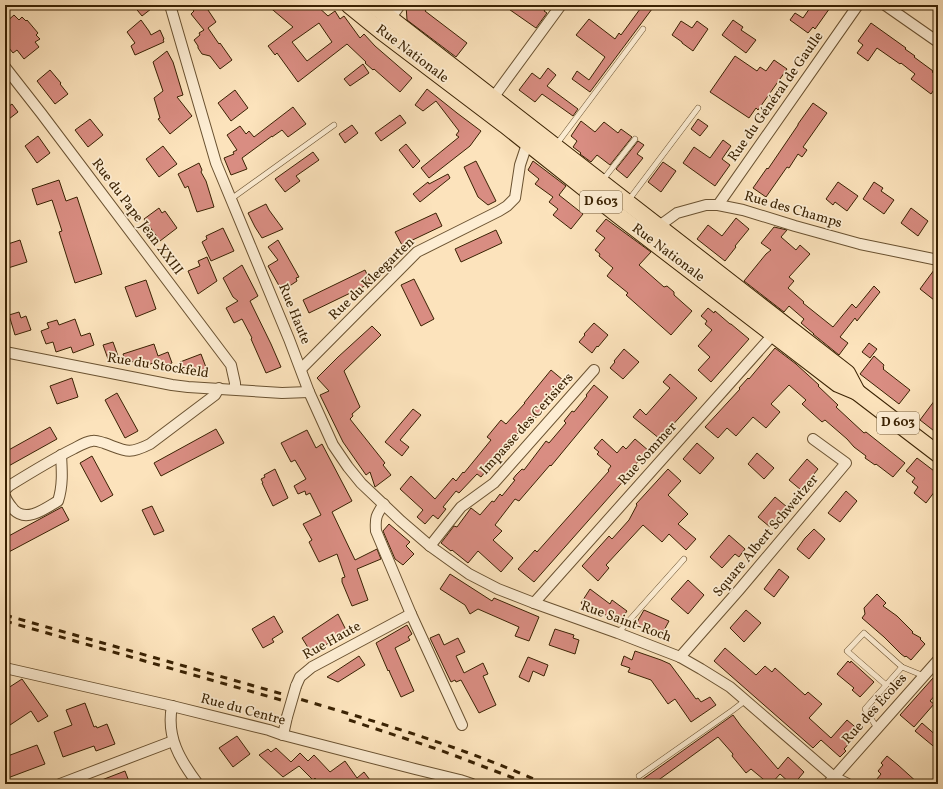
<svg xmlns="http://www.w3.org/2000/svg" width="943" height="789" viewBox="0 0 943 789" font-family="Vollkorn,serif">
<rect width="100%" height="100%" fill="#fce3bc"/>
<filter id="stains"><feTurbulence type="fractalNoise" baseFrequency=".005" numOctaves="4"/><feColorMatrix values="0 0 0 0 .2 0 0 0 0 .09 0 0 0 0 .02 0 0 0 .5 -.17"/></filter>
<radialGradient id="worn" r=".72"><stop offset=".6" stop-color="#630" stop-opacity="0"/><stop offset="1" stop-color="#630" stop-opacity=".3"/></radialGradient>
<g fill="#d98d82" stroke="#3a2203" fill-rule="evenodd">
<path d="M133,5H156L142,16Z"/>
<path d="M189,5H214L208,10L216,22L208,28L219,44L220,43L232,60L220,69L210,56L202,54L198,48V46L194,40L200,35L199,33L204,30L191,14L194,11Z"/>
<path d="M267,5H316L328,16L335,11L340,19L344,16L360,38L364,34L375,46L412,78L400,92L374,69L373,70L365,63L366,62L347,44L298,82L277,53L275,55L268,46L293,27ZM319,23L332,42L307,61L292,42Z"/>
<path d="M406,5H430L425,11L467,43L456,57L407,20Z"/>
<path d="M503,5H548L544,11L547,13L536,28Z"/>
<path d="M643,5H655L590,92L572,79L577,71L589,80L605,57L576,35L589,19L615,39L619,33L621,35Z"/>
<path d="M812,5H832L815,29L813,27L808,33L790,20L795,13L803,18Z"/>
<path d="M14,15L19,20L22,17L26,21L27,20L38,33L36,35L40,39L35,42L39,47L24,59L17,50L13,53L5,43V23Z"/>
<path d="M141,20L149,31L151,35L160,30L164,39L163,40L164,42L135,55L131,46L135,43L127,32Z"/>
<path d="M733,20L743,27L741,30L756,40L746,53L722,35Z"/>
<path d="M681,21L692,28L697,21L708,29L693,51L682,43V42L672,35Z"/>
<path d="M871,23L906,48L905,49L915,56L914,57L933,71L932,72L938,76V84L931,94L911,79L915,74L901,63L900,64L877,48L868,61L857,53L863,45L858,41Z"/>
<path d="M167,51L173,62L183,95L177,97L192,116L170,134L158,119L160,118L154,98L163,91L153,62Z"/>
<path d="M735,56L757,71L760,67L766,71L774,60L787,69L758,110L756,108L749,118L710,92Z"/>
<path d="M363,64L369,73L350,86L344,79Z"/>
<path d="M548,68L556,75L547,86L578,109L573,116L542,94L535,102L519,90L532,73L540,79Z"/>
<path d="M50,70L61,83L60,84L68,94L55,104L37,81Z"/>
<path d="M427,89L457,113L481,131L470,146L429,178L421,168L459,137L456,135L459,131L436,101L423,111L415,105Z"/>
<path d="M235,90L248,108L231,121L218,103Z"/>
<path d="M813,103L827,113L803,147L807,150L802,157L798,154L789,168L787,167L766,197L753,188L767,168L768,169L798,125V124Z"/>
<path d="M12,104L18,112L5,122V109Z"/>
<path d="M293,107L306,124L288,137L282,130L272,137V136L242,158L247,169L231,175L224,158L234,154L233,152L237,150L227,135L240,126L246,134L249,131L254,137Z"/>
<path d="M400,115L406,123L381,141L375,133Z"/>
<path d="M90,119L103,135L88,147L75,130Z"/>
<path d="M698,119L708,126L700,136L691,129Z"/>
<path d="M581,121L595,132L604,122L618,133L621,129L632,137L610,165L597,155L591,162L580,154L581,153L573,147L577,141L571,136Z"/>
<path d="M352,125L358,133L345,143L339,134Z"/>
<path d="M38,136L50,153L37,163L25,146Z"/>
<path d="M723,140L731,146L722,159L730,165L715,186L683,163L694,147L710,158Z"/>
<path d="M638,141L644,145L637,154L643,158L627,178L616,169Z"/>
<path d="M406,144L420,161L413,168L399,150Z"/>
<path d="M163,146L177,164L159,177L146,159Z"/>
<path d="M313,152L319,160L296,176L300,181L285,192L275,179Z"/>
<path d="M476,161L496,201L488,205L478,197L464,167Z"/>
<path d="M533,161L566,186L559,195L583,214L571,229L553,215L558,209L549,202L553,197L535,184L539,179L528,170Z"/>
<path d="M663,162L676,171L661,192L648,182Z"/>
<path d="M199,163L202,170L201,172L206,181L214,207L197,212L188,186L185,188L178,174Z"/>
<path d="M448,174L450,178L420,202L413,194L428,182L429,184Z"/>
<path d="M59,180L66,201L77,197L102,274L75,283L59,232L62,231L52,200L37,205L32,189Z"/>
<path d="M838,182L858,196L847,211L835,202L833,205L826,199Z"/>
<path d="M874,182L883,188L881,191L894,200L884,214L863,199Z"/>
<path d="M266,204L269,210L283,229L262,238L255,227L248,213Z"/>
<path d="M159,208L162,213L165,211L177,228L160,241L144,219Z"/>
<path d="M911,208L928,221L918,236L901,223Z"/>
<path d="M436,213L442,226L402,245L395,232Z"/>
<path d="M736,218L749,229L735,246L736,247L725,261L697,239L708,225L722,236Z"/>
<path d="M606,219L651,252L639,265L664,287L667,286L674,292V295L692,311L671,335L626,295L628,293L607,276L613,268L599,256L600,254L595,250L605,238L596,231Z"/>
<path d="M774,227L787,230L781,237L796,250L800,245L810,254L789,277L794,281L788,288L804,302L803,303L833,327L852,304L856,308L874,286L880,292L857,321L855,318L840,337L848,343L839,355L813,334H814L801,323L804,319L789,306L784,312L744,281L766,254L771,250L761,243Z"/>
<path d="M223,228L234,251L211,261L202,242L207,239L206,236Z"/>
<path d="M496,230L502,243L461,262L455,249Z"/>
<path d="M20,240L27,262L8,268L5,258V248L9,247L8,244Z"/>
<path d="M278,240L299,277L296,278L297,281L282,291L268,266L278,260L268,247Z"/>
<path d="M207,257L217,281L198,294L188,271L200,266L198,261Z"/>
<path d="M242,265L258,296L250,301L271,344L281,367L266,373L251,339L252,338L242,319L234,323L226,308L238,301L233,297L223,278Z"/>
<path d="M937,266H938V295L934,300L920,289Z"/>
<path d="M365,270L371,283L309,313L303,300Z"/>
<path d="M414,279L434,319L421,326L401,285Z"/>
<path d="M146,280L156,309L136,317L125,287Z"/>
<path d="M708,308L714,313L715,311L730,324H731L749,339L711,382L698,370L710,357L698,346L712,330L705,324L707,321L701,316Z"/>
<path d="M19,312L21,318L26,316L31,330L15,335L9,315Z"/>
<path d="M75,319L81,336L90,333L94,345L73,353L71,347L56,352L53,342L46,344L41,331L49,328L47,323L57,320L59,325Z"/>
<path d="M594,323L608,335L598,347L597,346L592,353L579,342L585,335L584,334Z"/>
<path d="M372,326L381,335L344,371L360,407L352,414L353,416L350,419L385,463L383,465L391,475L375,487L370,472L366,475L343,442L320,395L329,391L317,378L338,357Z"/>
<path d="M113,342L118,356L108,359L103,345Z"/>
<path d="M869,343L877,349L870,358L862,352Z"/>
<path d="M154,344L158,356L168,352L172,363L155,369L153,363L142,367L139,359L127,364L123,354Z"/>
<path d="M775,348L796,364L819,385L818,386L838,405L836,407L864,433L866,432L905,463L893,477L876,464L875,465L865,458L866,456L854,447L847,439L825,420L822,422L802,404L806,400L789,385L771,404L780,412L766,428L753,417L736,436L727,428L718,438L705,427L740,389L739,388L748,378L749,379Z"/>
<path d="M624,349L639,362L623,379L610,368L615,362L614,361Z"/>
<path d="M201,354L207,370L197,373H187L184,374L180,362Z"/>
<path d="M874,356L884,365L883,367L884,368L883,369L910,390L899,404L860,374Z"/>
<path d="M551,370L563,380L540,407L543,409L536,418L534,416L527,424L526,423L513,439L515,440L492,468L490,466L481,477L477,474L459,493L456,491L443,507L446,509L438,519L433,515L425,524L417,517L423,510L400,489L411,476L435,499L453,478L456,481L463,472L464,473L491,440L487,437L501,420L506,424L525,403H524Z"/>
<path d="M670,374L697,398L660,439L633,417L640,409L646,415L670,388L663,382Z"/>
<path d="M72,378L78,397L57,404L50,386Z"/>
<path d="M594,385L608,397L551,466L550,465L544,472L519,501L515,499L495,525L502,531L493,540L513,558L501,572L478,551L468,563L452,550L451,551L441,543L454,526L457,527L471,508L480,515L492,501L494,502L500,494L502,496L515,480L513,479L516,475L522,469L524,470L546,441L549,443L566,423L564,421L572,411L574,412L587,396L586,395Z"/>
<path d="M117,393L138,431L125,438L105,400Z"/>
<path d="M938,396V434L920,420Z"/>
<path d="M413,409L421,415L400,440L409,447L402,456L385,442Z"/>
<path d="M50,427L57,439L5,468V452Z"/>
<path d="M216,429L224,443L161,476L154,463Z"/>
<path d="M307,430L316,448L322,444L352,501L332,512L355,560L377,549L381,559L357,569L368,600L352,606L342,582V578L345,577L337,554L319,562L309,542L312,540L303,524L321,515L310,493L306,495L305,491L298,494L294,486L306,479L295,460L291,462L281,443Z"/>
<path d="M602,439L617,453L623,446L626,449L635,439L649,451L642,459L641,458L625,477L626,478L534,582L518,569L535,550L537,552L609,471L608,470L611,466L597,454L599,452L594,448Z"/>
<path d="M697,443L714,458L700,474L683,459Z"/>
<path d="M757,453L774,468L764,479L748,464Z"/>
<path d="M92,456L113,495L101,502L80,463Z"/>
<path d="M917,458L938,474V487L926,503L914,493L918,487L912,482L915,478L906,471Z"/>
<path d="M807,459L818,469L801,490L789,480Z"/>
<path d="M275,469L288,498L273,506L262,483H263L261,479L265,477L264,475Z"/>
<path d="M668,469L681,481L668,495L688,514L678,524L696,539L686,550L669,534L662,542L643,525L606,565L609,568L598,581L582,566L609,536L612,539L629,520L637,505L636,504Z"/>
<path d="M846,491L857,501L840,522L828,513Z"/>
<path d="M775,497L787,507L780,518L776,521H775L770,527L758,517Z"/>
<path d="M152,506L164,531L154,535L142,510Z"/>
<path d="M62,507L69,520L5,554V538Z"/>
<path d="M389,524L410,542L406,546L414,554L403,565L395,559L383,531Z"/>
<path d="M814,529L825,539L809,559L797,549L805,538Z"/>
<path d="M729,535L745,549L739,557L735,554L722,568L710,557Z"/>
<path d="M779,569L789,577L774,597L764,589Z"/>
<path d="M450,574L492,601L494,598L539,617L529,641L515,636L519,627L478,609L470,614L465,605L440,589Z"/>
<path d="M688,580L704,595L688,614L671,599Z"/>
<path d="M590,589L610,604L612,600L627,611L618,624L596,608L593,612L581,603Z"/>
<path d="M877,594L886,603L883,606L897,616L913,632L912,633L921,638L920,639L925,644L911,660L906,656L905,657L901,654L884,637L862,618L865,614L864,608Z"/>
<path d="M644,610L669,621L661,636L636,624Z"/>
<path d="M746,610L761,623L744,642L730,628Z"/>
<path d="M338,614L347,632L331,638L333,640L312,654L302,638Z"/>
<path d="M274,616L283,632L272,639L274,642L263,648L252,629Z"/>
<path d="M407,625L412,634L408,637L410,640L395,648L414,691L401,697L390,673L389,670L388,671L376,643Z"/>
<path d="M555,629L574,635L573,638L579,640L575,654L549,645Z"/>
<path d="M439,634L444,645L458,638L465,652L456,656L464,673L483,663L488,674L483,676L496,705L479,713L461,680L456,682L455,680L451,682L430,638Z"/>
<path d="M725,648L756,675L765,666L772,672L775,668L805,695L808,692L822,704L809,718L831,738L847,720L860,731L844,749L846,751L840,757L821,740L813,748L714,661Z"/>
<path d="M635,651L661,660L670,664L696,699L698,698L701,702L710,697L716,705L691,722L675,699L668,704L651,680L628,672L630,668L621,665L624,656L632,660Z"/>
<path d="M359,656L365,665L338,682L327,677Z"/>
<path d="M528,657L548,665L544,676L533,671L529,682L519,677Z"/>
<path d="M848,661L850,663L851,661L874,682L860,697L852,690L854,688L837,674Z"/>
<path d="M933,678L938,683V692L930,701L934,704L914,727L900,715Z"/>
<path d="M22,679L48,716L38,722L31,711L10,725L5,717V690Z"/>
<path d="M85,703L94,727L96,726L97,728L107,724L115,744L96,751L94,746L63,757L54,732L72,725L66,710Z"/>
<path d="M733,715L741,726L778,769L788,757L804,772L794,784H791L780,774L771,784H769L751,769L746,773L732,756L733,754L718,737L653,784H636Z"/>
<path d="M922,723L938,737V750L915,731Z"/>
<path d="M237,736L250,754L233,767L219,748Z"/>
<path d="M37,745L45,764L5,779V757Z"/>
<path d="M276,748L291,762L300,753L308,761L314,755L330,772L345,761L357,778L364,772L373,784H320L315,778L313,780L299,766L283,777L259,755L268,749L271,752Z"/>
<path d="M887,756L898,765L919,784H881L877,779L881,774L878,771L883,765L881,763Z"/>
<path d="M125,771L130,784H94V783Z"/>
</g>
<g fill="none" stroke-linecap="round" stroke-linejoin="round">
<g stroke="#6a5231" stroke-width="6">
<g id="service">
<path d="M556,145L643,29"/>
<path d="M602,181L635,139"/>
<path d="M231,199L334,125"/>
<path d="M628,201L698,108"/>
<path d="M618,633L684,559"/>
<path d="M886,685L847,651L864,633L902,667"/>
<path d="M877,728L865,709L902,667L924,676"/>
<path d="M639,776L733,710L746,700"/>
</g>
</g>
<g stroke="#6a5231" stroke-width="12">
<g id="minor">
<path d="M170,5L216,163L289,339L309,392L333,445L348,467L361,483L401,521L430,546L469,574L498,589L534,603L618,633L680,657L701,669L730,687L834,777L848,784"/>
<path d="M885,5L938,42"/>
<path d="M387,23L400,5"/>
<path d="M5,67L41,113L231,365L235,383V389"/>
<path d="M490,102L561,5"/>
<path d="M718,205L858,5"/>
<path d="M655,231L659,226L677,213L706,205H718L743,210L795,226L860,244L938,260"/>
<path d="M5,352L172,385L188,387L282,393L309,392"/>
<path d="M301,369L417,252L499,211L507,206L515,198L520,165L527,144L530,140"/>
<path d="M5,490L9,486C30,473 51,460 73,449C79,446 85,442 92,441C96,440 100,442 104,443C126,451 128,455 150,444L215,395L219,388"/>
<path d="M5,496C7,502 10,505 14,510C27,523 46,508 58,501C63,486 62,471 61,455"/>
<path d="M384,504C376,515 375,518 376,531L411,614L462,725"/>
<path d="M430,546L461,507L494,483L594,370"/>
<path d="M534,603L771,337L777,329"/>
<path d="M680,657L739,590L846,463L813,439"/>
<path d="M5,668L172,706L269,730L283,735L415,769L460,780L472,784"/>
<path d="M296,686L300,677L312,667L411,614"/>
<path d="M172,706C166,737 180,760 198,784"/>
<path d="M283,735L287,717"/>
<path d="M60,784L173,741"/>
<path d="M828,784L938,660"/>
</g>
</g>
<g stroke="#3a2203" stroke-width="18">
<g id="primary">
<path d="M349,5L381,31L505,125L618,215L838,384L857,392L938,454"/>
<path d="M373,5L847,373L857,392"/>
</g>
</g>
<use href="#service" stroke="#fdedd3" stroke-width="5"/>
<use href="#minor" stroke="#fdedd3" stroke-width="10"/>
<use href="#primary" stroke="#fce3bc" stroke-width="16"/>
<g stroke="#3a2203" stroke-width="3" stroke-dasharray="7 7" stroke-linecap="butt">
<path d="M5,615C102,643 199,670 296,698C381,723 465,748 545,784"/>
<path d="M5,621L288,702"/>
<path d="M349,720L440,750L529,784"/>
</g>
<g stroke="#6a5231" stroke-width="12" stroke-linecap="butt">
<path id="minor-bridge" d="M287,717L296,686"/>
</g>
<use href="#minor-bridge" stroke="#fdedd3" stroke-width="10"/>
</g>
<g text-anchor="middle" dominant-baseline="central" stroke-width="3.5" stroke-linejoin="round" paint-order="stroke">
<g fill="#fdedd3" stroke="#745f41" stroke-width="1">
<rect x="580" y="191" width="42" height="22" rx="3"/>
<rect x="877" y="412" width="42" height="22" rx="3"/>
</g>
<g font-size="13" font-weight="bold" fill="#3a2203">
<text x="601" y="202">D 603</text>
<text x="898" y="423">D 603</text>
</g>
<g font-size="14" fill="#3a2203" stroke="#fdedd3">
<text transform="translate(412 54) rotate(37)">Rue Nationale</text>
<text transform="translate(776 97) rotate(-55)">Rue du Général de Gaulle</text>
<text transform="translate(793 210) rotate(16)">Rue des Champs</text>
<text transform="translate(137 217) rotate(53)">Rue du Pape Jean XXIII</text>
<text transform="translate(668 253) rotate(37)">Rue Nationale</text>
<text transform="translate(372 279) rotate(-44)">Rue du Kleegarten</text>
<text transform="translate(294 314) rotate(68)">Rue Haute</text>
<text transform="translate(158 366) rotate(9)">Rue du Stockfeld</text>
<text transform="translate(527 424) rotate(-48)">Impasse des Cerisiers</text>
<text transform="translate(648 454) rotate(-48)">Rue Sommer</text>
<text transform="translate(766 536) rotate(-50)">Square Albert Schweitzer</text>
<text transform="translate(626 622) rotate(20)">Rue Saint-Roch</text>
<text transform="translate(332 641) rotate(-29)">Rue Haute</text>
<text transform="translate(875 709) rotate(-48)">Rue des Écoles</text>
<text transform="translate(243 710) rotate(15)">Rue du Centre</text>
</g>
</g>
<rect width="943" height="789" fill="none" stroke="#fce3bc" stroke-width="20"/>
<rect x="6" y="6" width="931" height="777" fill="none" stroke="#3a2203" stroke-width="2"/>
<rect x="10" y="10" width="923" height="769" fill="none" stroke="#3a2203"/>
<rect width="100%" height="100%" filter="url(#stains)"/>
<rect width="100%" height="100%" fill="url(#worn)"/>
</svg>
